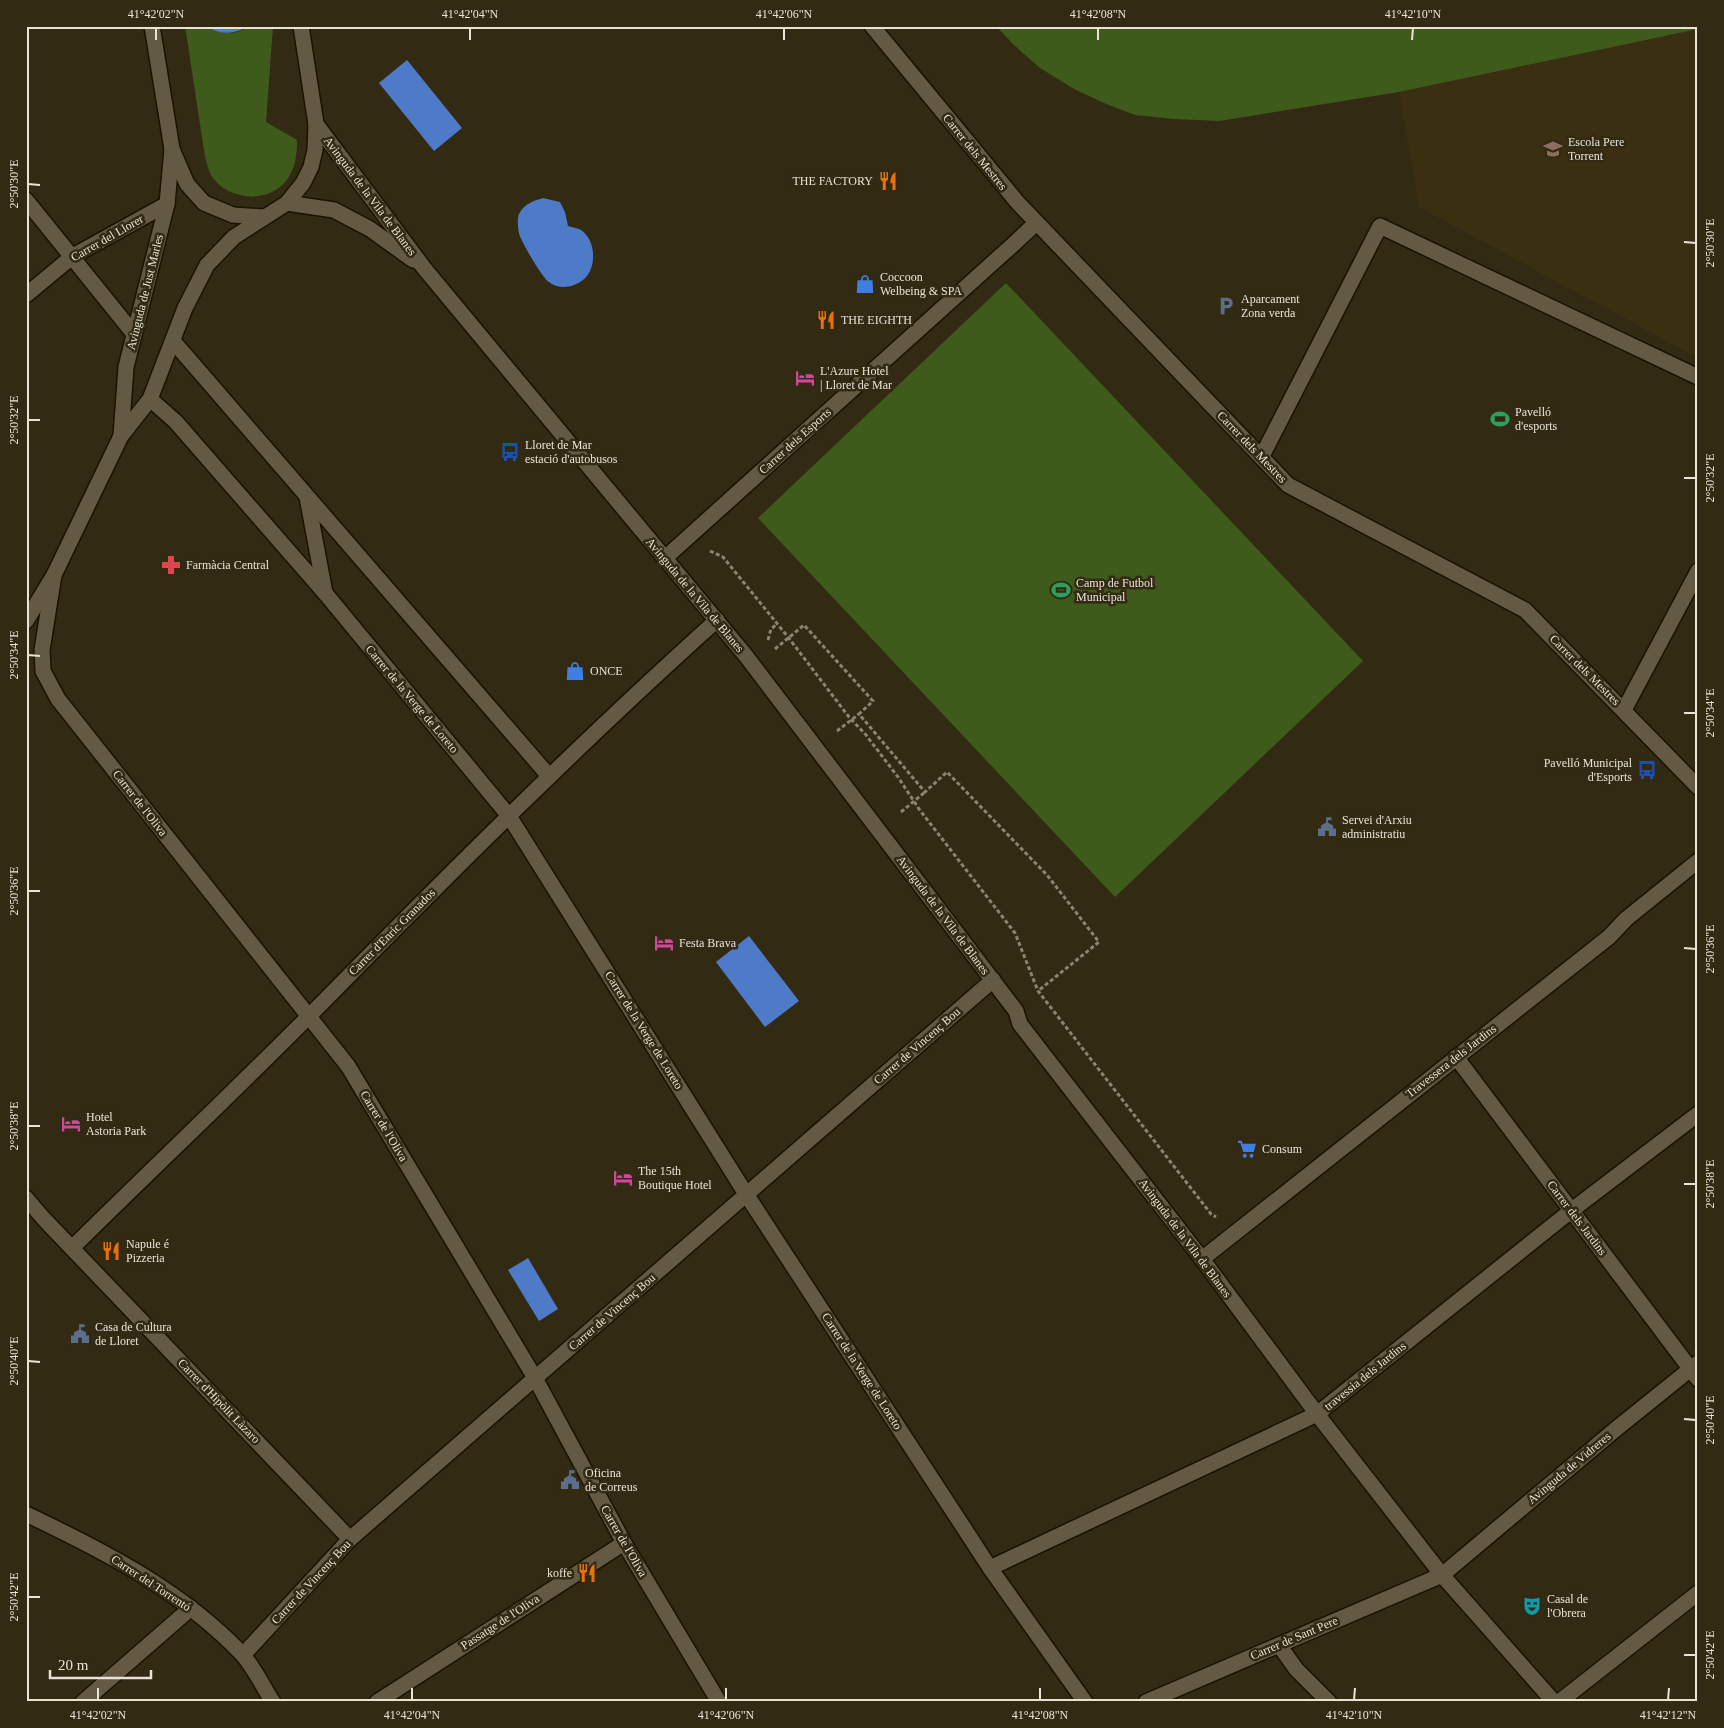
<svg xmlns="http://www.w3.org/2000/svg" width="1724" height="1728" viewBox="0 0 1724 1728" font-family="'Times New Roman',serif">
<rect width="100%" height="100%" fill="#332a14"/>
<path fill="#3b2f12" d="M1698,29V358L1419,207L1399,92Z"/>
<g fill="#3e5b1b">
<path d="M185,26H208C217,34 232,35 242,30C245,29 245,27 249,26C256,25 266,26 273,26L266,122L297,140C297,153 296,164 290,175C275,204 228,203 211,175C208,170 207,163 205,157Z"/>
<path d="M996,26H1698V29L1399,92L1219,121L1175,119L1135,115L1104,103L1074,89L1040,68L1013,44Z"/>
<path d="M1006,283L1363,661L1115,897L758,518Z"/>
</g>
<g fill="#4e7bc7">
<path d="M208,26H248C236,34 219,36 208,26Z"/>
<path d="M407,60L462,128L434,151L379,83Z"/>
<path d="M543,198L560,202L565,212L568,226C571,227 576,228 579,229C595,237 597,263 587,276C578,287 560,291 549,282C543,279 520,240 519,233C518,229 517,218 519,214C524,204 533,201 543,198Z"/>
<path d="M749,936L799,1001L765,1027L716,962Z"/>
<path d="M528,1258L558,1309L539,1321L508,1270Z"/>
</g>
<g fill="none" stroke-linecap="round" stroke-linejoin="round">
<g stroke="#1b1201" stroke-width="18">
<g id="lane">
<path d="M173,341L549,776"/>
<path d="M1262,456L1380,226L1698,377"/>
<path d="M307,497L325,593"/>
<path d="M1624,710L1698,571"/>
</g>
</g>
<g stroke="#1b1201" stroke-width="18">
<g id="street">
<path d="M872,26L1018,203L1288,485L1525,610L1698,787"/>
<path d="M26,200L134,334"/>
<path d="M26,295L73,256L167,204"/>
<path d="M150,399L176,422L325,593L509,816L746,1194L990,1568L1085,1702"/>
<path d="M665,558L1017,241L1036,223"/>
<path d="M54,575L42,650L43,671L58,699L348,1066L535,1378L624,1543L719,1702"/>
<path d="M1456,1057L1698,1379"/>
<path d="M26,1198L43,1218L350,1539"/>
<path d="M72,1248C155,1166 239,1087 321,1004C450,873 580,743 717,620"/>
<path d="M1202,1259L1609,937L1626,919L1698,861"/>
<path d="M26,1514C104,1551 182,1591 242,1654C254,1667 263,1687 273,1702"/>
<path d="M990,1568L1317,1414L1572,1210L1698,1114"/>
<path d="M1279,1645L1296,1669L1329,1702"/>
<path d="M243,1655L350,1539L993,980"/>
<path d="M83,1702L191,1608"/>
<path d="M377,1702L624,1543"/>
<path d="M1146,1702L1442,1575L1616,1429L1698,1363"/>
<path d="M1559,1702L1698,1593"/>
</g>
</g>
<g stroke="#1b1201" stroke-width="18">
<g id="secondary">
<path d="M152,26L172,149L187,184L204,203L233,215L264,217"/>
<path d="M316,124L424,268L746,656L1016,1011L1020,1024L1202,1259L1317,1414L1442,1575L1554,1702"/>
<path d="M287,203L334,210L370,229L413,260"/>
<path d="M121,436L126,367L167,204L172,149"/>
<path d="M26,621L54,575L121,436L150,399L185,308L207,265L234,237L287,203L303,183L311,167L315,150L316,124L301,26"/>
</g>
</g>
<g stroke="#8b8472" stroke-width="3" stroke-dasharray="4 2.5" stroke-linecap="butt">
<path d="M710,551L723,557L788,637L849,717L866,735L898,777L919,809L1015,933L1038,991L1211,1214L1216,1217"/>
<path d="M768,640L771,629L777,624"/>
<path d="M775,649L804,625L873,701L859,714L925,792L947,772L1047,875L1099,942L1038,991"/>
<path d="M837,731L859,714"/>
<path d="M901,812L925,792"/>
</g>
<use href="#lane" stroke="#645a43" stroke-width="15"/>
<use href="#street" stroke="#645a43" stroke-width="15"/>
<use href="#secondary" stroke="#645a43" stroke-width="15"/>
</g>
<path fill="none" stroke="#e8e3d5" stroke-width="2" d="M156,40V28M470,40V28M784,40V28M1098,40V28M1412,40L1413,28M28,184L40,185M1684,242L1696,243M28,420H40M1684,478H1696M28,655L40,656M1684,713H1696M28,891H40M1684,948L1696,949M28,1126H40M1684,1184H1696M28,1361L40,1362M1684,1419L1696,1420M28,1597H40M1684,1655H1696M98,1700V1688M412,1700V1688M726,1700V1688M1040,1700V1688M1354,1700L1355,1688M1668,1700L1669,1688"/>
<defs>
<g id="school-bare" transform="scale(1.5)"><path d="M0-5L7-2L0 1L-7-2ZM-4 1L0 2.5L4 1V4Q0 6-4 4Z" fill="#8d6e63" stroke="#332a14" stroke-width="2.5" paint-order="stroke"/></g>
<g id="restaurant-bare" transform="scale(1.5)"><path d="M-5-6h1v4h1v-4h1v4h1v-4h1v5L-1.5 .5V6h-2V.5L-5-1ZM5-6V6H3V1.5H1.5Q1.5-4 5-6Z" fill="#e8710a" stroke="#332a14" stroke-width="2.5" paint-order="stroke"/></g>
<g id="shop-bare" transform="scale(1.5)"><path d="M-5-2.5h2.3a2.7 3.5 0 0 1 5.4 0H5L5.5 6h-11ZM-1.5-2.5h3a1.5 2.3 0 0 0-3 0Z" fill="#3f7fe0" stroke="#332a14" stroke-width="2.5" paint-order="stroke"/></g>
<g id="parking-bare" transform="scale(1.5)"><path d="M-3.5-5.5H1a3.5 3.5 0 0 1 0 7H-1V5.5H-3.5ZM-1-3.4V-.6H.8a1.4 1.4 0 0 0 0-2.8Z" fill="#5c6f8a" stroke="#332a14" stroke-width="2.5" paint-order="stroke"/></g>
<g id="hotel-bare" transform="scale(1.5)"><path d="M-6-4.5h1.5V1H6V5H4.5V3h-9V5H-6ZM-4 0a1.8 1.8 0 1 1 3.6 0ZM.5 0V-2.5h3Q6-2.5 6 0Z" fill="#d1479c" stroke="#332a14" stroke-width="2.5" paint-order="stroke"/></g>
<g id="stadium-bare" transform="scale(1.5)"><path d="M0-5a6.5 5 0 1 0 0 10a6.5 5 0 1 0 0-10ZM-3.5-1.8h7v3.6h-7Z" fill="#2e9e5b" stroke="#332a14" stroke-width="2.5" paint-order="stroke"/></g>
<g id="bus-bare" transform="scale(1.5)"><path d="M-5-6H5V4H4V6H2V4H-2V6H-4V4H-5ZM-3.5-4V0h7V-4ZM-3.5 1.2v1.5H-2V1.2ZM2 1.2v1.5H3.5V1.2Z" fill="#1a4fb4" stroke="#332a14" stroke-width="2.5" paint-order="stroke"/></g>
<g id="pharmacy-bare" transform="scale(1.5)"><path d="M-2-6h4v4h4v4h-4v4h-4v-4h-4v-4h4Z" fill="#e0444e" stroke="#332a14" stroke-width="2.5" paint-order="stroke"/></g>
<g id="civic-bare" transform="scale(1.5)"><path d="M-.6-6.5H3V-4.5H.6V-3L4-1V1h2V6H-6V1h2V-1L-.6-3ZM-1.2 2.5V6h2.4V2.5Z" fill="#5c6f8a" stroke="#332a14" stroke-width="2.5" paint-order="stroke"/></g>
<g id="supermarket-bare" transform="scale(1.5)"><path d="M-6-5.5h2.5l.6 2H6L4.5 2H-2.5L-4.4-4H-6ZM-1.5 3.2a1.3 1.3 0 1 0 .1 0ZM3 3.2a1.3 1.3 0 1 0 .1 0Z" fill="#3f7fe0" stroke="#332a14" stroke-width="2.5" paint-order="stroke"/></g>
<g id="theatre-bare" transform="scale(1.5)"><path d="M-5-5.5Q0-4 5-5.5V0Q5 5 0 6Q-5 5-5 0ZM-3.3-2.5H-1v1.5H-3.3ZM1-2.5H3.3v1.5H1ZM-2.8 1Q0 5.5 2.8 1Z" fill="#0f9aa8" stroke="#332a14" stroke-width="2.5" paint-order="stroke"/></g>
</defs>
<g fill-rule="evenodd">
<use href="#school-bare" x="1553" y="149"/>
<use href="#restaurant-bare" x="888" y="181"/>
<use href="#shop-bare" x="865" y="284"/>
<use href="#parking-bare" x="1226" y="306"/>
<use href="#restaurant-bare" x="826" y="320"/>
<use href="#hotel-bare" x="805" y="378"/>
<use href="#stadium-bare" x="1500" y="419"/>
<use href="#bus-bare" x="510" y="452"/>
<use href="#pharmacy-bare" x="171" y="565"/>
<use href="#stadium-bare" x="1061" y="590"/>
<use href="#shop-bare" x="575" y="671"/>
<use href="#bus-bare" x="1647" y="770"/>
<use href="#civic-bare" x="1327" y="827"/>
<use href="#hotel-bare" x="664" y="943"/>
<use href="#hotel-bare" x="71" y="1124"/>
<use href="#supermarket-bare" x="1247" y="1149"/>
<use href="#hotel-bare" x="623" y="1178"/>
<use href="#restaurant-bare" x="111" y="1251"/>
<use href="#civic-bare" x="80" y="1334"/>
<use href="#civic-bare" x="570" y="1480"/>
<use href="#restaurant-bare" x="587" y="1573"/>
<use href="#theatre-bare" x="1532" y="1606"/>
</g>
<g text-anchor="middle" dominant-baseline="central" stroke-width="5" stroke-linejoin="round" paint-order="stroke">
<g font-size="12" fill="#e8e3d5" stroke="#332a14" text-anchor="start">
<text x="1568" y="142">Escola Pere<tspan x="1568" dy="14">Torrent</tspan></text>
<text x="873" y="181" text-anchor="end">THE FACTORY</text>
<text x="880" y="277">Coccoon<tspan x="880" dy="14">Welbeing &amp; SPA</tspan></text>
<text x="1241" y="299">Aparcament<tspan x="1241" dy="14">Zona verda</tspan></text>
<text x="841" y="320">THE EIGHTH</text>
<text x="820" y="371">L'Azure Hotel<tspan x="820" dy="14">| Lloret de Mar</tspan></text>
<text x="1515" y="412">Pavelló<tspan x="1515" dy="14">d'esports</tspan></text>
<text x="525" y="445">Lloret de Mar<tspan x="525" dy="14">estació d'autobusos</tspan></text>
<text x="186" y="565">Farmàcia Central</text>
<text x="1076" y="583">Camp de Futbol<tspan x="1076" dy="14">Municipal</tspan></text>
<text x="590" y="671">ONCE</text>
<text x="1632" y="763" text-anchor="end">Pavelló Municipal<tspan x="1632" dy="14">d'Esports</tspan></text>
<text x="1342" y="820">Servei d'Arxiu<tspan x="1342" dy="14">administratiu</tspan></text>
<text x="679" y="943">Festa Brava</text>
<text x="86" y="1117">Hotel<tspan x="86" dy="14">Astoria Park</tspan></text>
<text x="1262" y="1149">Consum</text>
<text x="638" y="1171">The 15th<tspan x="638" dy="14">Boutique Hotel</tspan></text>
<text x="126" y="1244">Napule é<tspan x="126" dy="14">Pizzeria</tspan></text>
<text x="95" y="1327">Casa de Cultura<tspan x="95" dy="14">de Lloret</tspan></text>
<text x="585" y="1473">Oficina<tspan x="585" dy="14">de Correus</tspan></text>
<text x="572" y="1573" text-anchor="end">koffe</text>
<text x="1547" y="1599">Casal de<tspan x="1547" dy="14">l'Obrera</tspan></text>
</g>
<g font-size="12" fill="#e8e3d5" stroke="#332a14">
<text transform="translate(975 152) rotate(51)">Carrer dels Mestres</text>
<text transform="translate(370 196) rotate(53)">Avinguda de la Vila de Blanes</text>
<text transform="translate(107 238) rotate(-30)">Carrer del Llorer</text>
<text transform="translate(145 292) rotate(-76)">Avinguda de Just Marles</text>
<text transform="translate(795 441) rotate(-42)">Carrer dels Esports</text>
<text transform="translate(1252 447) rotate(46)">Carrer dels Mestres</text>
<text transform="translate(695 595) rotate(50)">Avinguda de la Vila de Blanes</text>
<text transform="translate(1585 670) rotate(45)">Carrer dels Mestres</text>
<text transform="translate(412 699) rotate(50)">Carrer de la Verge de Loreto</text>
<text transform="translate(140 803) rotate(52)">Carrer de l'Oliva</text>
<text transform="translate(943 915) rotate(53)">Avinguda de la Vila de Blanes</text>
<text transform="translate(392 932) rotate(-45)">Carrer d'Enric Granados</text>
<text transform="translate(644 1030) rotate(58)">Carrer de la Verge de Loreto</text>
<text transform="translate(917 1046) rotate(-41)">Carrer de Vincenç Bou</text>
<text transform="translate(1451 1061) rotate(-38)">Travessera dels Jardins</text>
<text transform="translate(384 1126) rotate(59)">Carrer de l'Oliva</text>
<text transform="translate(1577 1218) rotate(53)">Carrer dels Jardins</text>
<text transform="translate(1185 1238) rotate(53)">Avinguda de la Vila de Blanes</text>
<text transform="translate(612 1312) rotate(-41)">Carrer de Vincenç Bou</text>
<text transform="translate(862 1371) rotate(57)">Carrer de la Verge de Loreto</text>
<text transform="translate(1365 1376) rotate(-39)">travessia dels Jardins</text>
<text transform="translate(219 1401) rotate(46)">Carrer d'Hipòlit Làzaro</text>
<text transform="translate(1569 1468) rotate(-40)">Avinguda de Vidreres</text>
<text transform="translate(624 1541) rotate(60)">Carrer de l'Oliva</text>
<text transform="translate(311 1582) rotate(-47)">Carrer de Vincenç Bou</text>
<text transform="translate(151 1583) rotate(33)">Carrer del Torrentó</text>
<text transform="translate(500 1622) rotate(-33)">Passatge de l'Oliva</text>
<text transform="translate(1294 1638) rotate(-23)">Carrer de Sant Pere</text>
</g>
</g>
<rect width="1724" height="1728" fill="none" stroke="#332a14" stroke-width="55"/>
<path d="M50 1670v8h101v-8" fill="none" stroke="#e8e3d5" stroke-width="2.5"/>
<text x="58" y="1670" font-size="15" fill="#e8e3d5" stroke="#332a14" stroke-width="4" paint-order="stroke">20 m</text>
<rect x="28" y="28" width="1668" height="1672" fill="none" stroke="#e8e3d5" stroke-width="2"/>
<g font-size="12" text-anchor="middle" fill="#e8e3d5">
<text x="156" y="18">41°42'02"N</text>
<text x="470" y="18">41°42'04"N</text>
<text x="784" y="18">41°42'06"N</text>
<text x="1098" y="18">41°42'08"N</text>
<text x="1413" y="18">41°42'10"N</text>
<text transform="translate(14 184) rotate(-90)" y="4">2°50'30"E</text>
<text transform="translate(1710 243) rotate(-90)" y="4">2°50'30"E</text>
<text transform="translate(14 420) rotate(-90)" y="4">2°50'32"E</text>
<text transform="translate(1710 478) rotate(-90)" y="4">2°50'32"E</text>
<text transform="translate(14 655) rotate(-90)" y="4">2°50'34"E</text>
<text transform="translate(1710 713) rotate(-90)" y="4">2°50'34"E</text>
<text transform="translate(14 891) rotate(-90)" y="4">2°50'36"E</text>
<text transform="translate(1710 949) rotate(-90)" y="4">2°50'36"E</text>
<text transform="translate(14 1126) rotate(-90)" y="4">2°50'38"E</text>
<text transform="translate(1710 1184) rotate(-90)" y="4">2°50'38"E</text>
<text transform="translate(14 1361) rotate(-90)" y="4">2°50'40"E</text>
<text transform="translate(1710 1420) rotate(-90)" y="4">2°50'40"E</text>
<text transform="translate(14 1597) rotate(-90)" y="4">2°50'42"E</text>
<text transform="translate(1710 1655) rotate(-90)" y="4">2°50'42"E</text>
<text x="98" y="1719">41°42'02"N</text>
<text x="412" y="1719">41°42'04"N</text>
<text x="726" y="1719">41°42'06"N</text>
<text x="1040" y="1719">41°42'08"N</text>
<text x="1354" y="1719">41°42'10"N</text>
<text x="1668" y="1719">41°42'12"N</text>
</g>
</svg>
